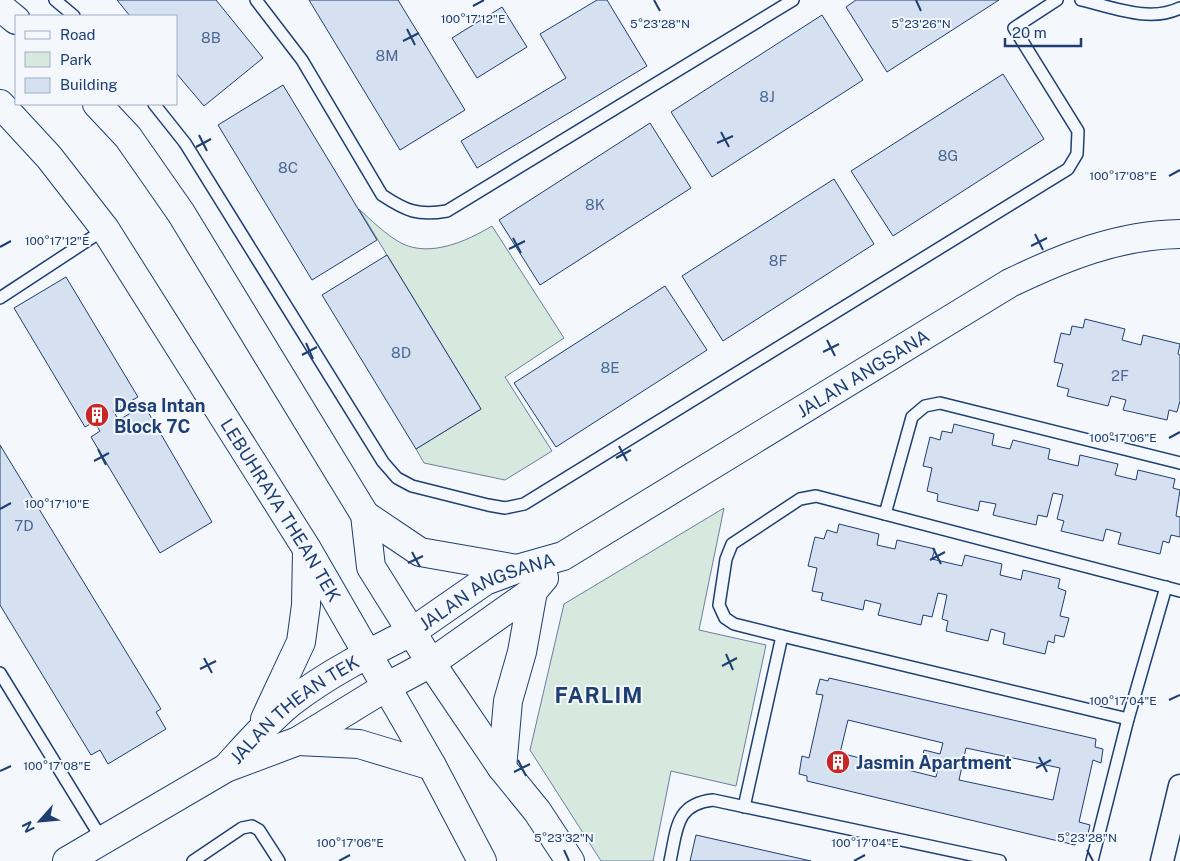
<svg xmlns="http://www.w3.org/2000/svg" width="1180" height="861" viewBox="0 0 1180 861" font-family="'Public Sans',sans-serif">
<rect width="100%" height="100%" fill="#f4f7fb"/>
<g fill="#d7e8df" stroke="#687fa3">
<path d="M359,209C372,221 385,234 401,243C430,258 467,241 492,226L564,338L505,377L552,451L505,480L424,463L416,449L481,409Z"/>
<path d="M724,508L699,630L766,645L736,786L671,771L653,861H601L530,750L564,604Z"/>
</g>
<g fill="#d5e0f0" stroke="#1d3f73" fill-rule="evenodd">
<path d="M117,0H216L263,58L204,106L176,73V16H130Z"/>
<path d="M309,0H398L465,110L400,150Z"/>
<path d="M597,0H607L647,66L477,168L461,141L566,78L540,34Z"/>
<path d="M856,0H999L887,72L846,7Z"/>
<path d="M502,7L527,47L477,78L452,38Z"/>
<path d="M822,15L863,80L712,177L671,112Z"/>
<path d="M1003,74L1044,139L893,236L851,171Z"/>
<path d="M283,85L377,240L312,280L218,125Z"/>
<path d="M650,123L691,188L540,285L499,220Z"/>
<path d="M834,179L874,244L723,341L682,276Z"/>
<path d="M387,255L481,409L416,449L322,295Z"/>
<path d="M66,277L138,397L113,411L119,420L144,405L212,522L160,553L91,437L100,431L94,422L85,427L14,308Z"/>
<path d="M665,286L707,350L556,447L514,383Z"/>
<path d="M1085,319L1125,329L1122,340L1141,345L1143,335L1180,344L1178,354L1180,355V401L1177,412L1169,410L1167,420L1123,410L1126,400L1111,396L1108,406L1067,396L1069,389L1057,386L1063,364L1054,362L1061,333L1070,335L1072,326L1083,328Z"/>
<path d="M954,424L994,434L992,445L1010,449L1013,440L1050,449L1048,459L1078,466L1080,455L1118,464L1115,475L1136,480L1138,470L1175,479L1173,488L1180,490L1176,516L1180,517V537L1171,535L1169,543L1163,541L1160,554L1118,544L1121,533L1106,529L1103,541L1061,531L1064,521L1057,519L1063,495L1053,493L1047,517L1038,515L1036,525L993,515L996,504L980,501L978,511L937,501L938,494L927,491L932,468L923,466L930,437L940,440L942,431L952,433Z"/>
<path d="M0,445L161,709L156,712L166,729L108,764L100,750L91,755L0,605Z"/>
<path d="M839,524L879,534L877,545L895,549L897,540L935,549L932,559L962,566L965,555L1002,564L1000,575L1021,580L1023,570L1060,579L1058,588L1066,591L1060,616L1069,618L1064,637L1055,635L1054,643L1048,641L1045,654L1003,644L1005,633L991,629L988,641L946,631L948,621L942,619L947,595L938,593L932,617L923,615L921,625L878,615L881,604L865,600L863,610L821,600L823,593L812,591L817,568L808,566L815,537L824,539L827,530L837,533Z"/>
<path d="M829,678L1096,739L1095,747L1103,749L1101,763L1093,760L1079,822L1090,825L1087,838L1077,836L1075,845L807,781V776L799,774L802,756L809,758L823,695L816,694L820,679L828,681ZM848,720L943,743L940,754L924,750L922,760L939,764L936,777L840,753ZM966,748L1060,768L1053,800L959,780Z"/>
<path d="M696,835L811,861H690Z"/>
</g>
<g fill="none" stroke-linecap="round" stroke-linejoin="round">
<g stroke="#1d3f73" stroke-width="14">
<g id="lane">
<path d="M55,0L74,16"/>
<path d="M256,0L302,60L382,195C406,211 418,216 447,211L793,0"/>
<path d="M1081,0C1113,7 1149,23 1180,8"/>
<path d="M154,104L185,143L383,462L397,478L412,486L488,505L505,508L524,504L1068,169L1077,154L1078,131L1014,28L1057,0"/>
<path d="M0,298L105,229"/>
<path d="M885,514L912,417L925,406L940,403L1180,463"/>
<path d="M782,636L1128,719"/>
<path d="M0,673L103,841"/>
<path d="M744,807L782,636L734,624L725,618L719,605L726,559L732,544L800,499L816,496L1180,591"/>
<path d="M193,861L242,828L252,826L259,830L279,861"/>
<path d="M670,861C677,830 675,804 713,800L1000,861"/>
<path d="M1092,861L1128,719L1166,587"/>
</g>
</g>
<g stroke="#1d3f73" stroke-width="25">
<path id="street" d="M1162,861L1180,786"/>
</g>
<g stroke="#1d3f73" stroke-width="30">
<g id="secondary">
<path id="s1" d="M413,631L485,581L517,569L563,556L1010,283C1064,257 1118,235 1180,234"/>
<path d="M431,663L533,591L544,578"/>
</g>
</g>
<g stroke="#1d3f73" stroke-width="30">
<g id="primary">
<path d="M0,7L16,20"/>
<path id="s2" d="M0,104L49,157L105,229L307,549L432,766L482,861"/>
<path d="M97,104L128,137L181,213L365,515L371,567L431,663L502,768L537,811L570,861"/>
<path d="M365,515L420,552L517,569"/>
<path d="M265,719L301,642L306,605L307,551"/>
<path d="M298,741L359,744L432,766"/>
<path id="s3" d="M228,766C248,744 267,722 290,703C327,674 371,652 413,631"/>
<path d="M502,768L508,701L522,652L533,591"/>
<path d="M67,861L226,768L298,741L386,687L431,663"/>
</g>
</g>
<use href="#lane" stroke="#f4f7fb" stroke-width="11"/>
<use href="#street" stroke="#f4f7fb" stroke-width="22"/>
<use href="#secondary" stroke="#f4f7fb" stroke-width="28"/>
<use href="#primary" stroke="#f4f7fb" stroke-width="28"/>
</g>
<path fill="none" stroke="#1d3f73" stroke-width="2" d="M654,0L660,11M916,0L921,11M473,6L484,0M407,29L415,45M403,41L419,33M721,132L729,147M199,135L207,151M717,143L733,136M196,147L211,139M1169,176L1180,170M1035,234L1043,250M513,238L521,253M1031,246L1047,238M0,247L11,241M509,249L525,241M827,340L835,356M306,343L313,359M823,352L839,344M302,355L317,347M1169,438L1180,432M619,446L627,461M98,449L106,465M616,458L631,450M94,461L109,453M0,509L11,503M933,548L941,564M412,552L420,567M930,560L945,552M408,563L423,556M726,654L733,670M204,658L212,673M722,666L737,658M200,669L216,661M1169,700L1180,695M1039,757L1047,772M518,760L526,776M1036,768L1051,760M0,771L11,766M514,772L530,764M564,850L569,861M1087,850L1093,861M339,861L350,855M854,861L865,855"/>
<defs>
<g id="building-disc" transform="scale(1.25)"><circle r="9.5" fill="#c62828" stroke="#f4f7fb"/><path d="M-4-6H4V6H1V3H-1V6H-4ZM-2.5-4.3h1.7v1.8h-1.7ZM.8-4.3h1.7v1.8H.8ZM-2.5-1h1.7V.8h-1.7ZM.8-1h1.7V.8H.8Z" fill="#fff"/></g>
</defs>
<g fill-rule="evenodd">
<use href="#building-disc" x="97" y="415"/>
<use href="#building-disc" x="838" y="762"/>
</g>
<g text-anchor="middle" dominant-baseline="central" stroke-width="4" stroke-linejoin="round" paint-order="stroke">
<g font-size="15" fill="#4b6792">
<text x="211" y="37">8B</text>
<text x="387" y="55">8M</text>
<text x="767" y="96">8J</text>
<text x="948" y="155">8G</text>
<text x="288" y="167">8C</text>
<text x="595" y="204">8K</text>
<text x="778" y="260">8F</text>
<text x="401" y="352">8D</text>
<text x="610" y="367">8E</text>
<text x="1120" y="375">2F</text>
<text x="24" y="525">7D</text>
</g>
<g font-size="18" fill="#1d3f73" stroke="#f4f7fb">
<text stroke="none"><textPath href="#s1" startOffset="521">JALAN ANGSANA</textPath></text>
<text stroke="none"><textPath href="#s2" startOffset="495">LEBUHRAYA THEAN TEK</textPath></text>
<text stroke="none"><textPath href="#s1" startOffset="85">JALAN ANGSANA</textPath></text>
<text stroke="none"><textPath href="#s3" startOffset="88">JALAN THEAN TEK</textPath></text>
</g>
<g font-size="18" font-weight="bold" fill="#1d3f73" stroke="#f4f7fb" text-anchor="start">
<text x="114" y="405">Desa Intan<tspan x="114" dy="21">Block 7C</tspan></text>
<text x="856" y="762">Jasmin Apartment</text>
</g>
<g font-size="22" font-weight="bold" letter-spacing="1" fill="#1d3f73" stroke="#f4f7fb">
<text x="599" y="695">FARLIM</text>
</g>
</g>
<g font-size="12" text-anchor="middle" fill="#1d3f73" stroke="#f4f7fb" stroke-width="4" stroke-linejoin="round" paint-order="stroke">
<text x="473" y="23">100°17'12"E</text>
<text x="660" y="28">5°23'28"N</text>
<text x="921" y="28">5°23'26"N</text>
<text x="1123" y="180">100°17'08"E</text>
<text x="57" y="245">100°17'12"E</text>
<text x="1123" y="442">100°17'06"E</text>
<text x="57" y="508">100°17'10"E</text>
<text x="1123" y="705">100°17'04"E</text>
<text x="57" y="770">100°17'08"E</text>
<text x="564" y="842">5°23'32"N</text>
<text x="1087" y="842">5°23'28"N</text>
<text x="350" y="847">100°17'06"E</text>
<text x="865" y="847">100°17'04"E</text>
</g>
<rect x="15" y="15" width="162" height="90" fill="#f4f7fb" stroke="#9eadc5"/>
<rect x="25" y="31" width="25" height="8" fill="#f4f7fb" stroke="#9eadc5"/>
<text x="60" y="40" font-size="15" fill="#1d3f73">Road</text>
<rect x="25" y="52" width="25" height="15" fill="#d7e8df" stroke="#9eadc5"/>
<text x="60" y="65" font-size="15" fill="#1d3f73">Park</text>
<rect x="25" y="78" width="25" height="15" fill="#d5e0f0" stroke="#9eadc5"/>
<text x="60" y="90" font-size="15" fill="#1d3f73">Building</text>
<g transform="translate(40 821) rotate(243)" stroke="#f4f7fb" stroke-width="4" paint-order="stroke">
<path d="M0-4L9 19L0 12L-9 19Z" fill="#1d3f73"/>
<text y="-8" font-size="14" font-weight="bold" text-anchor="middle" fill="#1d3f73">N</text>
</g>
<path d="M1005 38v8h76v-8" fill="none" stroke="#1d3f73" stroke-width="2.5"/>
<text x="1012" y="38" font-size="15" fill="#1d3f73" stroke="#f4f7fb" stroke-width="4" paint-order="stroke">20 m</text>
</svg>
